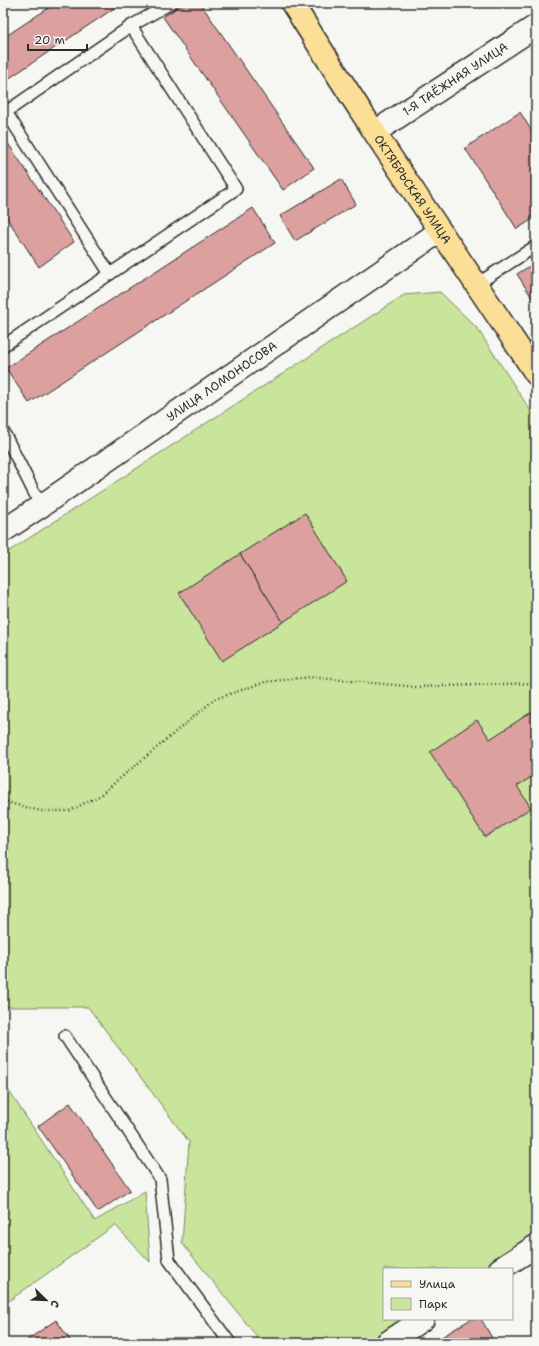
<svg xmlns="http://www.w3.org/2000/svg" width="539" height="1346" viewBox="0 0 539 1346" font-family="'Shantell Sans',sans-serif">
<rect width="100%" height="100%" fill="#f6f6f2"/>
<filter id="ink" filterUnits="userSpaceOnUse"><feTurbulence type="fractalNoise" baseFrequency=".025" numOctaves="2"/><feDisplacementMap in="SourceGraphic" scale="8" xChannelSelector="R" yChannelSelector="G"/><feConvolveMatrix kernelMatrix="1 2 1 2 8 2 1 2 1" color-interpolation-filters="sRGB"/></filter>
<g filter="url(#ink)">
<g fill="#c9e49b" stroke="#7a8863">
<path d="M440,292L477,328L536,419V1238L487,1269H384V1319H408L371,1343H262L182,1243L189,1142L88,1007H3V555L404,295Z"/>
<path d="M3,1082L95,1221L145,1191L150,1262L115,1225L3,1305Z"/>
</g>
<g fill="#dca19f" stroke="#2b2b2b">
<path d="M56,3H122L8,79L3,72V38Z"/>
<path d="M184,3H200L314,168L283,190L163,17Z"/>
<path d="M520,112L536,138V217L517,229L465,148Z"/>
<path d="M3,136L74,242L39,267L3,212Z"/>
<path d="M341,179L356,204L295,241L280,216Z"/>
<path d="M253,208L275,243L29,403L6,368Z"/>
<path d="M536,262V304L517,274Z"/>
<path d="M305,513L347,581L283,622L240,554Z"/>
<path d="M240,554L283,622L222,661L179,593Z"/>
<path d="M536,709V774L517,786L531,808L485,837L430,752L477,720L490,739Z"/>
<path d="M70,1103L130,1190L98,1212L38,1126Z"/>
<path d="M471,1319H481L495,1343H432Z"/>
<path d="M56,1320L72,1343H23Z"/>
</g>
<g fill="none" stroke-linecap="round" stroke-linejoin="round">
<g stroke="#2b2b2b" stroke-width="14">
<g id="lane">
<path d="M110,274L6,112L131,26"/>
<path d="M477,284L536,246"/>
<path d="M3,346L236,189L131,26L171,3"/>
<path d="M3,431L41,506"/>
<path d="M65,1036L160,1179L169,1260L230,1343"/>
</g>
</g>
<g stroke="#2b2b2b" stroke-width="25">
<g id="secondary">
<path id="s1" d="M375,132L536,26"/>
<path id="s2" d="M3,531L41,506L440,231"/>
<path d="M500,1269L536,1246"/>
<path d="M387,1343L423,1319"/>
</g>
</g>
<g stroke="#2b2b2b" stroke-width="25">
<g id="primary">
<path id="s3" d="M292,3C319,46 347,90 375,133C428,214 483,293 536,374"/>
</g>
</g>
<path stroke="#2b2b2b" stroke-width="2.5" stroke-dasharray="1 3" stroke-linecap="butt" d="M3,800L13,804L41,811H69L99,796L215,699L265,682L310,677L416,687L536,683"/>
<use href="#lane" stroke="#f6f6f2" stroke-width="11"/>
<use href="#secondary" stroke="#f6f6f2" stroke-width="22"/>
<use href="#primary" stroke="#fbdf96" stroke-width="22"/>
</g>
</g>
<g text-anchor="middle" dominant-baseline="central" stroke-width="3.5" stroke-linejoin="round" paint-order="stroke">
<g font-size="12" fill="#2b2b2b" stroke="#f6f6f2">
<text stroke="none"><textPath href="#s1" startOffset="96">1-Я ТАЁЖНАЯ УЛИЦА</textPath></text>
<text stroke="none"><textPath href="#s3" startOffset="222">ОКТЯБРЬСКАЯ УЛИЦА</textPath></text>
<text stroke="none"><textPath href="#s2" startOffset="265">УЛИЦА ЛОМОНОСОВА</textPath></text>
</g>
</g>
<rect width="539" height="1346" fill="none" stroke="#f6f6f2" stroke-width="16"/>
<rect x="8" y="8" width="523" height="1330" fill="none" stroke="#2b2b2b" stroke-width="1.5" filter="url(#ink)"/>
<rect x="383" y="1268" width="130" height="52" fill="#f6f6f2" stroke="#a5a5a2"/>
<rect x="391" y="1281" width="20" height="6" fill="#fbdf96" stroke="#a5a5a2"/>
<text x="419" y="1288" font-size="12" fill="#2b2b2b">Улица</text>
<rect x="391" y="1298" width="20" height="12" fill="#c9e49b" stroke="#a5a5a2"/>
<text x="419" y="1308" font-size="12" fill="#2b2b2b">Парк</text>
<g transform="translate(46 1300) rotate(113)" stroke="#f6f6f2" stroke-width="3" paint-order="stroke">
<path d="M0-3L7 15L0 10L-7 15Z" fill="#2b2b2b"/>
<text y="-6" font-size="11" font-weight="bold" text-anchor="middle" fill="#2b2b2b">С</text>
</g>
<path d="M28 44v6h59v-6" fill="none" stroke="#2b2b2b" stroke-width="2"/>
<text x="34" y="44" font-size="12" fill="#2b2b2b" stroke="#f6f6f2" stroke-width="3" paint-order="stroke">20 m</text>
</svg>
